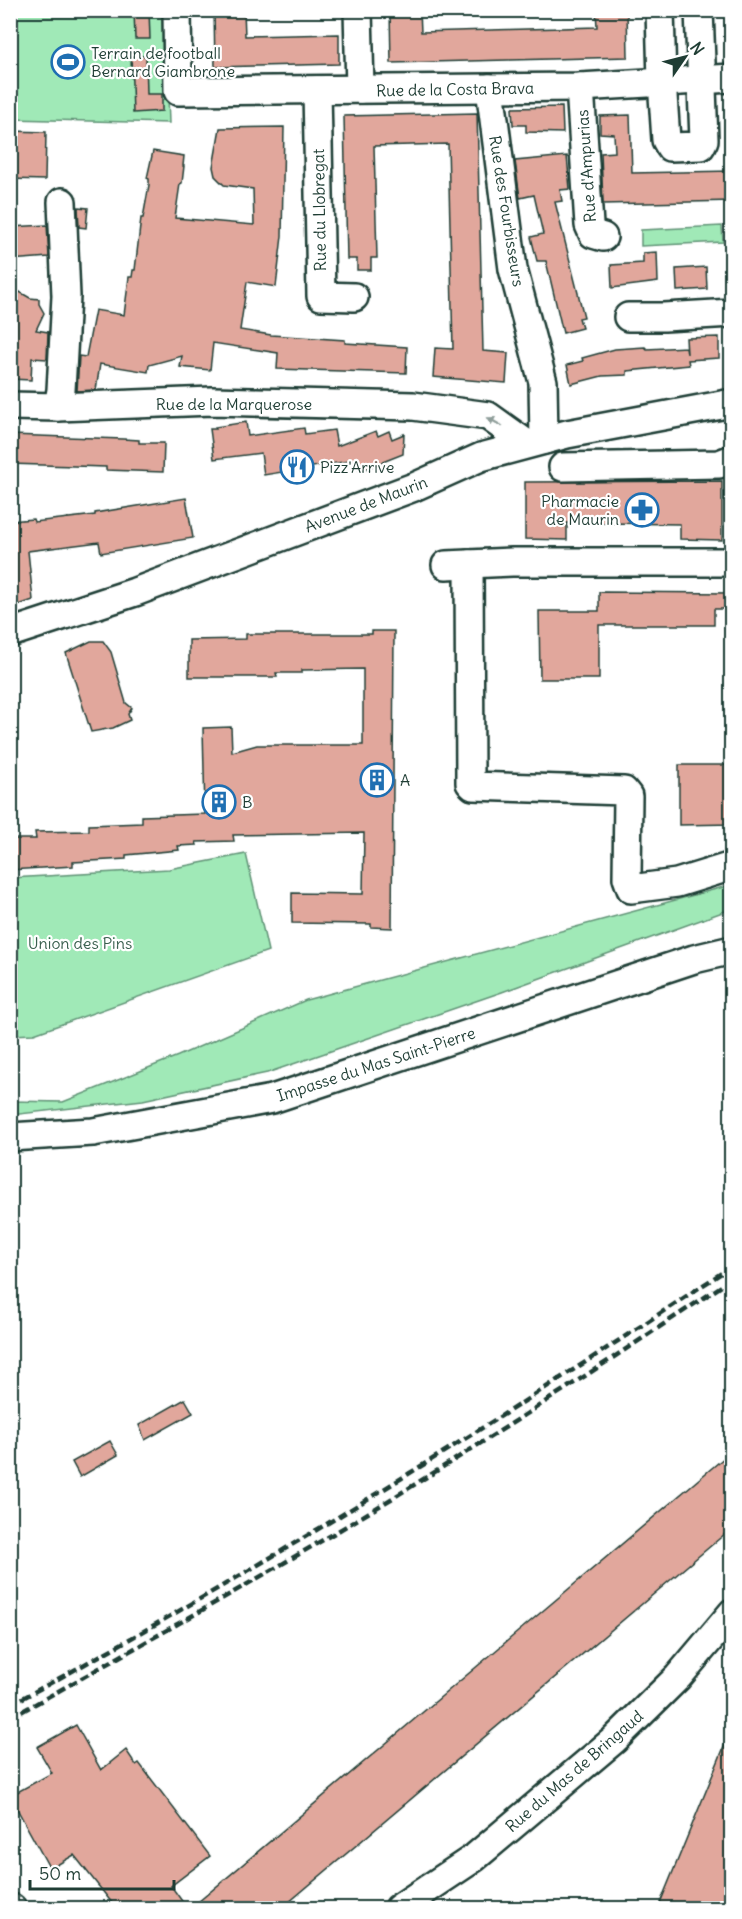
<svg xmlns="http://www.w3.org/2000/svg" width="742" height="1919" viewBox="0 0 742 1919" font-family="Delius,sans-serif">
<rect width="100%" height="100%" fill="#fff"/>
<filter id="ink" filterUnits="userSpaceOnUse"><feTurbulence type="fractalNoise" baseFrequency=".0167" numOctaves="2"/><feDisplacementMap in="SourceGraphic" scale="12" xChannelSelector="R" yChannelSelector="G"/><feConvolveMatrix kernelMatrix="1 2 1 2 8 2 1 2 1" color-interpolation-filters="sRGB"/></filter>
<g filter="url(#ink)">
<g fill="#a0e9b7" stroke="#609376" stroke-width="1.5">
<path d="M10,11H165L169,123L11,119Z"/>
<path d="M722,226L723,242L641,246V230Z"/>
<path d="M246,854L268,951L34,1034L11,1035V878L169,869Z"/>
<path d="M731,885V909L502,992L267,1073L143,1100L11,1115V1101L63,1102L178,1056L306,1000Z"/>
</g>
<g fill="#e1a79c" stroke="#1f3d34" stroke-width="1.5">
<path d="M134,10H149L150,39H135Z"/>
<path d="M214,10H244L245,36L339,34V64L215,67Z"/>
<path d="M390,10H420L421,32L597,27L596,10H627L628,57L391,63Z"/>
<path d="M131,56H146L147,94H162V111L133,113Z"/>
<path d="M562,107L563,133L526,132V125H513L512,108Z"/>
<path d="M477,113L483,351L508,353L506,383L433,377L435,348L453,349L448,144L374,146L377,258H371V270H357V259H347L344,116Z"/>
<path d="M630,115L632,173L732,171V201L603,204L601,153L615,152L614,134L600,133V116Z"/>
<path d="M284,127L282,236L276,287L247,282L240,330L271,335L345,340V343L407,347L406,373L277,369L278,353L213,343L210,370L180,367L182,356L149,365L148,372L100,364L96,390L77,391L79,356L86,357L95,310L124,315L129,277H132L133,270H135L141,218H143L149,185V179L147,178L153,151L184,156L183,166H184L182,183L180,184L175,218L254,225L253,189L224,185L215,176L213,167L220,128Z"/>
<path d="M10,131L46,132L45,180L10,179Z"/>
<path d="M567,156L570,189L560,190L562,201L555,202L584,317L579,318L582,328L563,333L546,261H537L531,237L543,234L534,195L520,198L515,161Z"/>
<path d="M78,207L88,208L86,228L79,227Z"/>
<path d="M47,225L49,257L10,260V227Z"/>
<path d="M657,252L658,282L612,288L611,265L643,263V253Z"/>
<path d="M706,267L707,289L677,291L676,269Z"/>
<path d="M18,291L30,298L39,299V304L44,313L36,330L48,332L47,359L32,358L31,380L10,379V298Z"/>
<path d="M719,337V358L688,360L689,365L627,371V375L602,376L571,384L567,365L583,361L582,358L615,349L645,347L647,349L686,347L687,354L686,338Z"/>
<path d="M246,422L248,436L304,428L305,434L334,430L337,446L376,431L378,436L389,431L392,439L404,434L403,454L360,471L355,460L264,475L261,453L214,459L210,429H216L215,427Z"/>
<path d="M10,435L123,439L139,440V443H164L163,472L106,470V467L10,464Z"/>
<path d="M722,481V540L680,539V524L602,523H567V540L525,539V482Z"/>
<path d="M186,498L193,538L101,553L99,542L28,551L33,600L10,608V521L33,519L34,522L95,515V513Z"/>
<path d="M599,592L732,593V609H714V625H599V679H540L539,611H599Z"/>
<path d="M372,631H394L392,928L371,927V924L292,923V893L363,894L364,833L233,835L234,841L196,842L197,845L178,846L179,850L126,855V859L73,862V866L10,870V839H36L35,832L89,831V825L142,823V816L205,814L203,728L231,727L232,752L257,745H363V669L302,670V673H276L277,677H189V640L246,639V634H372Z"/>
<path d="M91,641H103L111,652L126,703L132,708L128,714L130,720L113,728L91,732L66,653Z"/>
<path d="M679,765H732V824L679,825Z"/>
<path d="M185,1399L193,1413L145,1440L139,1425Z"/>
<path d="M110,1441L118,1455L80,1477L72,1462Z"/>
<path d="M732,1451V1528L282,1908H191Z"/>
<path d="M76,1725L101,1770L126,1750L136,1765L139,1763L210,1856L171,1886L187,1908H116L74,1855L50,1869L10,1796L52,1773L37,1747Z"/>
<path d="M731,1730L732,1908H658Z"/>
</g>
<g fill="none" stroke-linecap="round" stroke-linejoin="round">
<g stroke="#1f3d34" stroke-width="32">
<g id="minor">
<path d="M177,10L178,91L580,87L732,78"/>
<path d="M358,10L360,89"/>
<path d="M660,10L662,81L666,140L670,147L701,146L704,140L699,10"/>
<path d="M580,87L589,225L593,234L603,237"/>
<path d="M490,88L513,269L543,382L544,440"/>
<path d="M317,90L321,296L354,297"/>
<path d="M628,317H664L732,313"/>
<path d="M10,406L58,407L212,401L413,406L488,416L527,444"/>
<path d="M58,407L61,390L66,296L62,202"/>
<path d="M563,467L719,464L732,459"/>
<path d="M469,564L470,783L473,786L624,791L628,796L627,878L631,889L677,883L732,866"/>
<path d="M446,565L512,562H732"/>
<path d="M10,633L135,592L233,555L414,487L481,457L567,434L732,403"/>
<path d="M10,1137L93,1132L272,1099L694,959L732,950"/>
<path d="M10,1908H12"/>
<path d="M399,1908L474,1858L614,1740L678,1677L732,1613"/>
</g>
</g>
<use href="#minor" stroke="#fff" stroke-width="27"/>
<g stroke="#1f3d34" stroke-width="4.5" stroke-dasharray="9 4.5" stroke-linecap="butt">
<path d="M10,1705C259,1571 497,1422 732,1266"/>
<path d="M10,1718C132,1650 254,1582 373,1510C495,1436 613,1358 732,1279"/>
</g>
</g>
<defs><path id="oneway-solid" d="M-6-.8H1V-3.2L6.5 0L1 3.2V.8H-6Z" transform="scale(1.5)"/></defs>
<use fill="#8f9e9a" href="#oneway-solid" transform="translate(495 422) rotate(-150)"/>
</g>
<defs>
<g id="stadium-ring" transform="scale(1.725)"><circle r="9.5" fill="#fff" stroke="#1f6fb2" stroke-width="1.5"/><path d="M0-5a6.5 5 0 1 0 0 10a6.5 5 0 1 0 0-10ZM-3.5-1.8h7v3.6h-7Z" fill="#1f6fb2"/></g>
<g id="restaurant-ring" transform="scale(1.725)"><circle r="9.5" fill="#fff" stroke="#1f6fb2" stroke-width="1.5"/><path d="M-5-6h1v4h1v-4h1v4h1v-4h1v5L-1.5 .5V6h-2V.5L-5-1ZM5-6V6H3V1.5H1.5Q1.5-4 5-6Z" fill="#1f6fb2"/></g>
<g id="pharmacy-ring" transform="scale(1.725)"><circle r="9.5" fill="#fff" stroke="#1f6fb2" stroke-width="1.5"/><path d="M-2-6h4v4h4v4h-4v4h-4v-4h-4v-4h4Z" fill="#1f6fb2"/></g>
<g id="building-ring" transform="scale(1.725)"><circle r="9.5" fill="#fff" stroke="#1f6fb2" stroke-width="1.5"/><path d="M-4-6H4V6H1V3H-1V6H-4ZM-2.5-4.3h1.7v1.8h-1.7ZM.8-4.3h1.7v1.8H.8ZM-2.5-1h1.7V.8h-1.7ZM.8-1h1.7V.8H.8Z" fill="#1f6fb2"/></g>
</defs>
<g fill-rule="evenodd">
<use href="#stadium-ring" x="68" y="62"/>
<use href="#restaurant-ring" x="297" y="467"/>
<use href="#pharmacy-ring" x="642" y="510"/>
<use href="#building-ring" x="377" y="780"/>
<use href="#building-ring" x="219" y="802"/>
</g>
<g text-anchor="middle" dominant-baseline="central" stroke-width="4.5" stroke-linejoin="round" paint-order="stroke">
<g font-size="16" fill="#1f3d34" stroke="#fff" text-anchor="start">
<text x="91" y="53">Terrain de football<tspan x="91" dy="18">Bernard Giambrone</tspan></text>
<text x="320" y="467">Pizz'Arrive</text>
<text x="619" y="501" text-anchor="end">Pharmacie<tspan x="619" dy="18">de Maurin</tspan></text>
<text x="400" y="780">A</text>
<text x="242" y="802">B</text>
</g>
<g font-size="16" fill="#1f3d34" stroke="#fff">
<text transform="translate(455 89) rotate(-1)">Rue de la Costa Brava</text>
<text transform="translate(586 166) rotate(-94)">Rue d'Ampurias</text>
<text transform="translate(319 210) rotate(-91)">Rue du Llobregat</text>
<text transform="translate(507 211) rotate(81)">Rue des Fourbisseurs</text>
<text x="234" y="404">Rue de la Marquerose</text>
<text transform="translate(366 504) rotate(-21)">Avenue de Maurin</text>
<text transform="translate(376 1064) rotate(-18)">Impasse du Mas Saint-Pierre</text>
<text transform="translate(574 1771) rotate(-41)">Rue du Mas de Bringaud</text>
</g>
<g font-size="16" fill="#395f4e" stroke="#fff">
<text x="80" y="943">Union des Pins</text>
</g>
</g>
<rect width="742" height="1919" fill="none" stroke="#fff" stroke-width="36"/>
<rect x="18" y="18" width="706" height="1883" fill="none" stroke="#1f3d34" stroke-width="2" filter="url(#ink)"/>
<g transform="translate(685 57) rotate(55)" stroke="#ffffff" stroke-width="4.5" paint-order="stroke">
<path d="M0-4.5L10 22L0 15L-10 22Z" fill="#1f3d34"/>
<text y="-9" font-size="16" font-weight="bold" text-anchor="middle" fill="#1f3d34">N</text>
</g>
<path d="M30 1880v9h144v-9" fill="none" stroke="#1f3d34" stroke-width="3"/>
<text x="39" y="1880" font-size="18" fill="#1f3d34" stroke="#ffffff" stroke-width="4.5" paint-order="stroke">50 m</text>
</svg>
